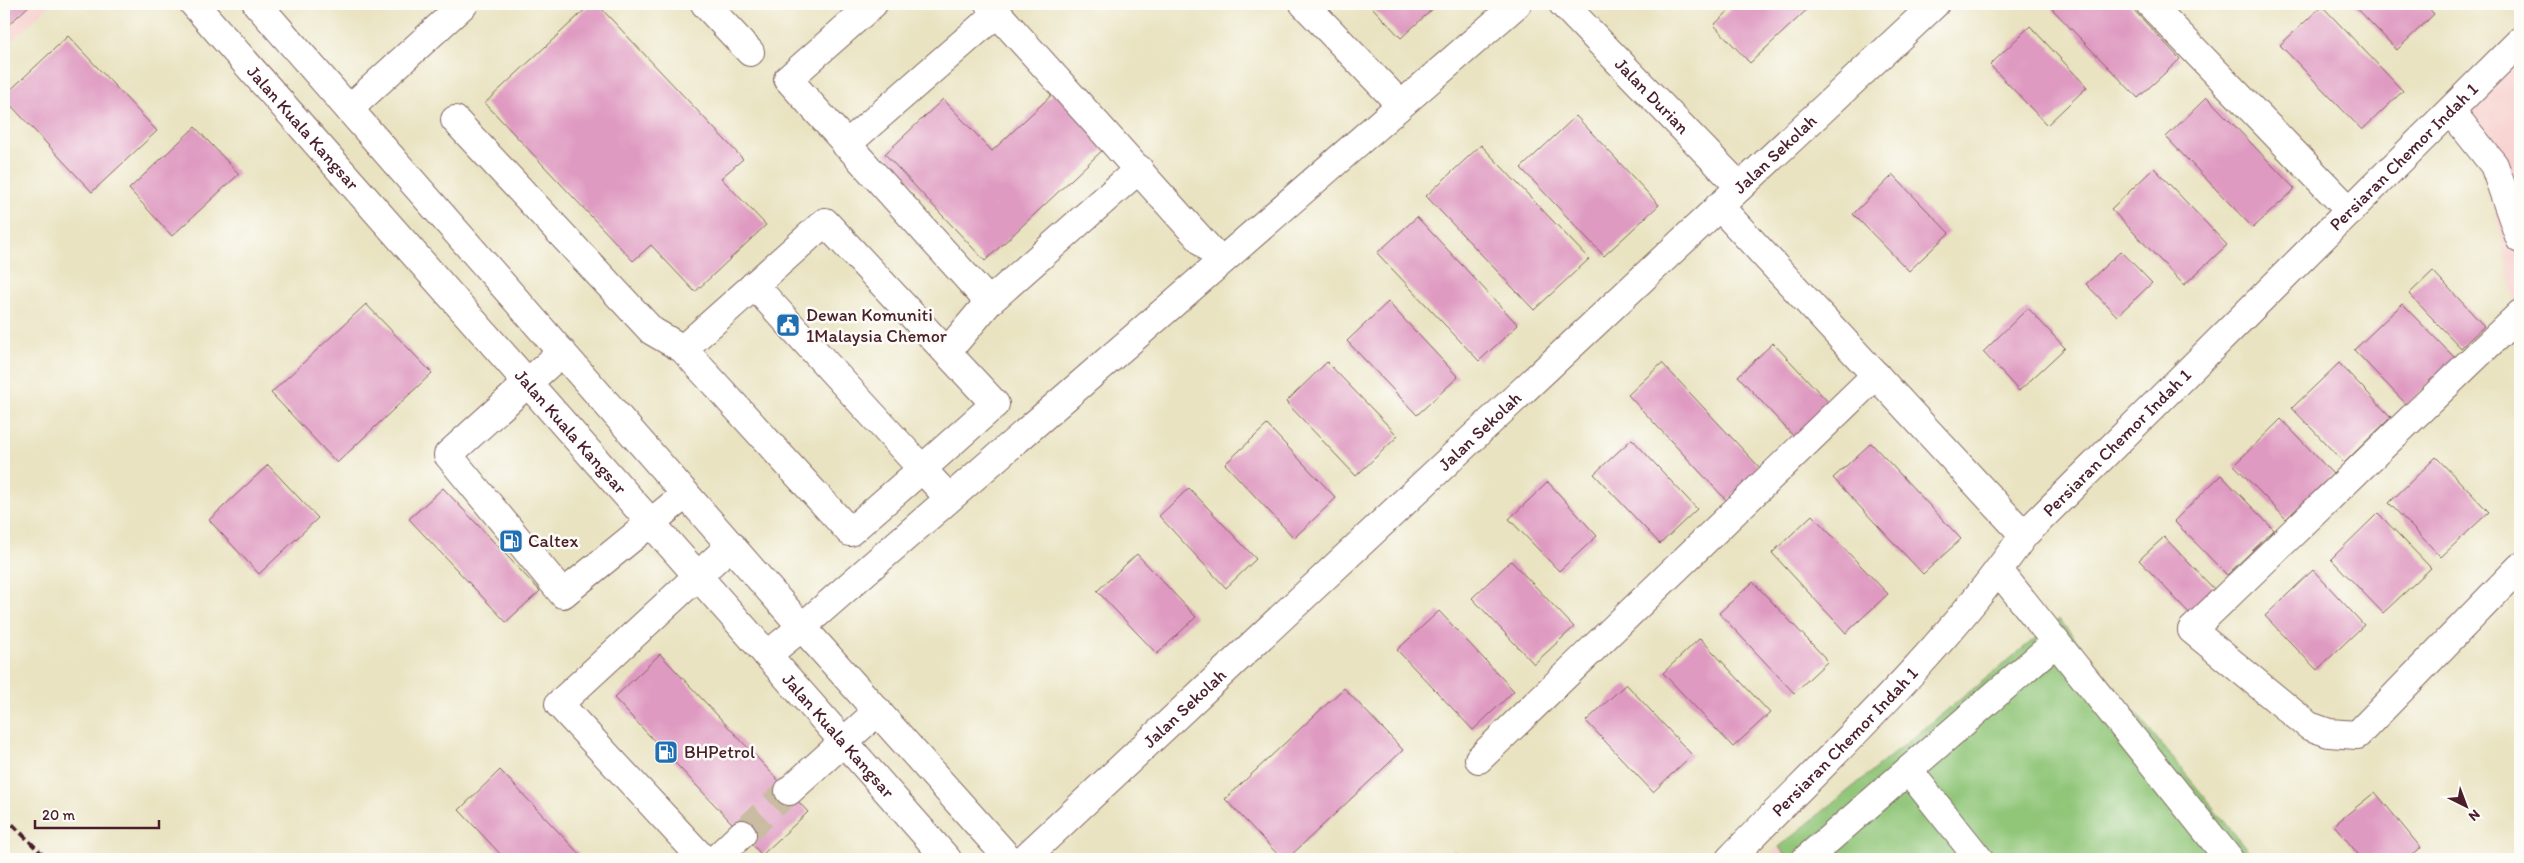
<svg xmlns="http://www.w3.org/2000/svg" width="2524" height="863" viewBox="0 0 2524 863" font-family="Itim,sans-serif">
<rect width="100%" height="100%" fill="#fdfcf7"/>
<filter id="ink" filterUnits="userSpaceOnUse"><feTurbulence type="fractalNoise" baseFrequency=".02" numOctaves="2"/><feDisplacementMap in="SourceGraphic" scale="10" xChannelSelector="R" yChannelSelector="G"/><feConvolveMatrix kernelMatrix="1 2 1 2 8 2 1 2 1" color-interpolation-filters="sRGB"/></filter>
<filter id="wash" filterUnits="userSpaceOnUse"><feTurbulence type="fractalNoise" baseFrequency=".0096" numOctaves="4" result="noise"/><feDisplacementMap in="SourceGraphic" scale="20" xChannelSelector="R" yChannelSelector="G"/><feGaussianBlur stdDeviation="1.12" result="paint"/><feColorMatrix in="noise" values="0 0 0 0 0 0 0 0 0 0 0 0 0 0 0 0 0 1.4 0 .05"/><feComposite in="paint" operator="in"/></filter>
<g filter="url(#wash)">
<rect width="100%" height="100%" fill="#e9e3c1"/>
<g fill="#f7d0ce">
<path d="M4,4H51L4,48Z"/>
<path d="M2520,33V327L2468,82Z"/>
<path d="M1779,847L1788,859H1766Z"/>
</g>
<path fill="#91c679" stroke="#6e7252" d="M2059,619L2255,859H1788L1779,847Z"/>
<g id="blocks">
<g fill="#df9ac1">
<path d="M4,4H31L4,29Z"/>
<path d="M591,4H597L743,159L721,178L766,225L695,292L651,245L633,261L485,103Z"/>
<path d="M1369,4H1438L1401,38Z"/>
<path d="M1736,4H1813L1750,63L1714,25Z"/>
<path d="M2057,4H2128L2180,59L2138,98L2052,9Z"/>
<path d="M2353,4H2425L2434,14L2397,50Z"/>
<path d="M2322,6L2403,91L2362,130L2280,45Z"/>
<path d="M2030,26L2087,87L2047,125L1990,65Z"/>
<path d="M68,36L157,131L92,192L4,98V96Z"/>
<path d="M1057,90L1108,145L985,261L885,154L943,99L992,151Z"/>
<path d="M2207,97L2295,189L2253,228L2166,137Z"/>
<path d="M1576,116L1659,205L1604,256L1521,168Z"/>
<path d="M195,127L239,174L172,236L129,189Z"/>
<path d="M1481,145L1589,259L1534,310L1426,196Z"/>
<path d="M2154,168L2227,245L2184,285L2111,209Z"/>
<path d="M1893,175L1949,233L1909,271L1853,214Z"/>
<path d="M1417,217L1518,325L1479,361L1377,253Z"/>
<path d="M2121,251L2152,283L2117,316L2086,284Z"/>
<path d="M2433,271L2484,326L2461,348L2409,294Z"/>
<path d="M1388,302L1458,377L1417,415L1347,341Z"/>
<path d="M366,304L432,373L337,463L271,393Z"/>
<path d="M2402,304L2455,358L2407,405L2354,350Z"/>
<path d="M2028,308L2065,348L2019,391L1983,352Z"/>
<path d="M1773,343L1830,404L1795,438L1738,376Z"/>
<path d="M1327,362L1398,436L1356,476L1286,402Z"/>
<path d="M1662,363L1761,469L1727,501L1628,395Z"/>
<path d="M2339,363L2391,417L2344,463L2292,408Z"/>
<path d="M2281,419L2333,474L2286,519L2234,465Z"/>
<path d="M1267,425L1336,498L1294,538L1225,464Z"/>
<path d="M1632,439L1697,509L1660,544L1594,474Z"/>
<path d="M1871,443L1961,539L1923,574L1833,478Z"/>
<path d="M2436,457L2489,512L2441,557L2389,503Z"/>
<path d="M268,465L318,518L259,574L209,520Z"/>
<path d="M2221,475L2274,530L2227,575L2174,521Z"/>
<path d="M1548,482L1597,536L1559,571L1509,519Z"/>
<path d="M443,488L540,591L506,622L409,519Z"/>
<path d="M1189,488L1256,559L1226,588L1159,516Z"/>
<path d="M2378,513L2431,568L2383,613L2331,559Z"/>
<path d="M1812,515L1888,594L1846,633L1772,553Z"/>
<path d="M2164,537L2216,591L2191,615L2139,560Z"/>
<path d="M1137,554L1196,617L1157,654L1097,591Z"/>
<path d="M1511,561L1574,627L1534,664L1472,598Z"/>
<path d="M2313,570L2364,625L2317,670L2265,616Z"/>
<path d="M1753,582L1828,661L1794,693L1719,613Z"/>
<path d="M1439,611L1514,691L1473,730L1397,650Z"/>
<path d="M1700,638L1770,713L1733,747L1663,673Z"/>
<path d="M660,654L808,812L762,855L614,698Z"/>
<path d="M1626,684L1692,755L1653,792L1586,721Z"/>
<path d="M1344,688L1403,750L1287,859H1282L1225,799Z"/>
<path d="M500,770L584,859H505L459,810Z"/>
<path d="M2375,792L2421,848L2407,859H2362L2334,825Z"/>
<path d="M1456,854L1461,859H1450Z"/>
</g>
</g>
</g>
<g filter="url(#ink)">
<use href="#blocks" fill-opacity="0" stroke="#826460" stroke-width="1"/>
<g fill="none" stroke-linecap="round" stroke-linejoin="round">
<path stroke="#c9bca3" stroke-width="28" stroke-dasharray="28 14" stroke-linecap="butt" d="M742,834L789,791"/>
<g stroke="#826460" stroke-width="30">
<g id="minor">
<path d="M705,4L750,52"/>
<path d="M873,4L788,79L989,302"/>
<path d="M989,4L1220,261"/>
<path d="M1304,4L1400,104"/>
<path id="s1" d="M1563,4L1740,187"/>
<path d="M2150,4L2350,211"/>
<path d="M349,109L464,4"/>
<path d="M2451,111L2494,165L2520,239"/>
<path d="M455,120L652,331L683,349L850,532L922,469L949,498"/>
<path d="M846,145L997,13"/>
<path d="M1719,206L2024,535"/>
<path d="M2520,314L2192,630L2309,726L2329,733L2357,735L2520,567"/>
<path d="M683,349L825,222L995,404L922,469L754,285"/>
<path d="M562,352L448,455L563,594L686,494"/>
<path d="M947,352L989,302L1139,169"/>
<path d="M1999,571L2229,859"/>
<path d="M767,655L802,627L1517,4"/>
<path d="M1479,759L1876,375"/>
<path d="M1909,771L1979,859"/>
<path d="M789,791L878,711"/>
<path d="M703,859L559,704L731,545"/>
<path d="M716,859L742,834"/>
<path id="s2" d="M1024,859L1935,4"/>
<path id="s3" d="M1730,859C1832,754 1940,655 2024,535L2520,41"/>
<path d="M1806,859L2056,642"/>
</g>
</g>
<g stroke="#826460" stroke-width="30">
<g id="highway">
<path id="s4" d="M194,4L947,859"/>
<path d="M257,4L802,627L1009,859"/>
</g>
</g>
<use href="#minor" stroke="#fff" stroke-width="28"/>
<use href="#highway" stroke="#fff" stroke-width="28"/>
<g stroke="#4a1f2b" stroke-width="4" stroke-dasharray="8 4" stroke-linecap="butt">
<path d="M4,816L47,859"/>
<path d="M4,853L10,859"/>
</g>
</g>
</g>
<defs>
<g id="civic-square" transform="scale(1.25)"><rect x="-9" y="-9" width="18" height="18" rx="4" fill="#1f6fb2" stroke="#fdfcf7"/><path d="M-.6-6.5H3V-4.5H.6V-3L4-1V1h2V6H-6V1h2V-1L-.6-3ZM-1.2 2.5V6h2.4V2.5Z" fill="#fff"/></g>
<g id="fuel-square" transform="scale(1.25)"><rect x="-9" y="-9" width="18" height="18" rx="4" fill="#1f6fb2" stroke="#fdfcf7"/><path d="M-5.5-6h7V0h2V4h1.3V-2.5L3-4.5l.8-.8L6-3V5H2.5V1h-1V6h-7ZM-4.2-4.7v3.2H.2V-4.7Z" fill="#fff"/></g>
</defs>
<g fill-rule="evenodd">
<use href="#civic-square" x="788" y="325"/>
<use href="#fuel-square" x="511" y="541"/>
<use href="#fuel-square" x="666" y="752"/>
</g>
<g text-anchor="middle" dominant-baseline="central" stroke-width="5" stroke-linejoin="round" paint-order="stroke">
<g font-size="18" fill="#4a1f2b" stroke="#fdfcf7">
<text stroke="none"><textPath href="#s1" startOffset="128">Jalan Durian</textPath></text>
<text stroke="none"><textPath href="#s4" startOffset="165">Jalan Kuala Kangsar</textPath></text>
<text stroke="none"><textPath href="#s2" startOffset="1030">Jalan Sekolah</textPath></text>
<text stroke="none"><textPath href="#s3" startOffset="974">Persiaran Chemor Indah 1</textPath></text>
<text stroke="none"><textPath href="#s4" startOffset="570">Jalan Kuala Kangsar</textPath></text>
<text stroke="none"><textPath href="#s2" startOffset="625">Jalan Sekolah</textPath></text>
<text stroke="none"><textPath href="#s3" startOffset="569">Persiaran Chemor Indah 1</textPath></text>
<text stroke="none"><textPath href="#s2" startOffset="220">Jalan Sekolah</textPath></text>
<text stroke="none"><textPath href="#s4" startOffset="975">Jalan Kuala Kangsar</textPath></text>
<text stroke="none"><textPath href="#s3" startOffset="164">Persiaran Chemor Indah 1</textPath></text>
</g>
<g font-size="18" fill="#4a1f2b" stroke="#fdfcf7" text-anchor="start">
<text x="806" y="315">Dewan Komuniti<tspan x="806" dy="21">1Malaysia Chemor</tspan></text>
<text x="528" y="541">Caltex</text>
<text x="684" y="752">BHPetrol</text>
</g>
</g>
<rect width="2524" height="863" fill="none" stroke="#fdfcf7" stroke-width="20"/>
<g transform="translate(2466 806) rotate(138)" stroke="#fdfcf7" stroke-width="4" paint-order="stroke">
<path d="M0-4L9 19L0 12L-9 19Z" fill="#4a1f2b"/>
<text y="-8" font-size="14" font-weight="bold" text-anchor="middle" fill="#4a1f2b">N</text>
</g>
<path d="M35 820v8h124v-8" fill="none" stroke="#4a1f2b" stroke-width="2.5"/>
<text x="42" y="820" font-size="15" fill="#4a1f2b" stroke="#fdfcf7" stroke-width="4" paint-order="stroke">20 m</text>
</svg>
